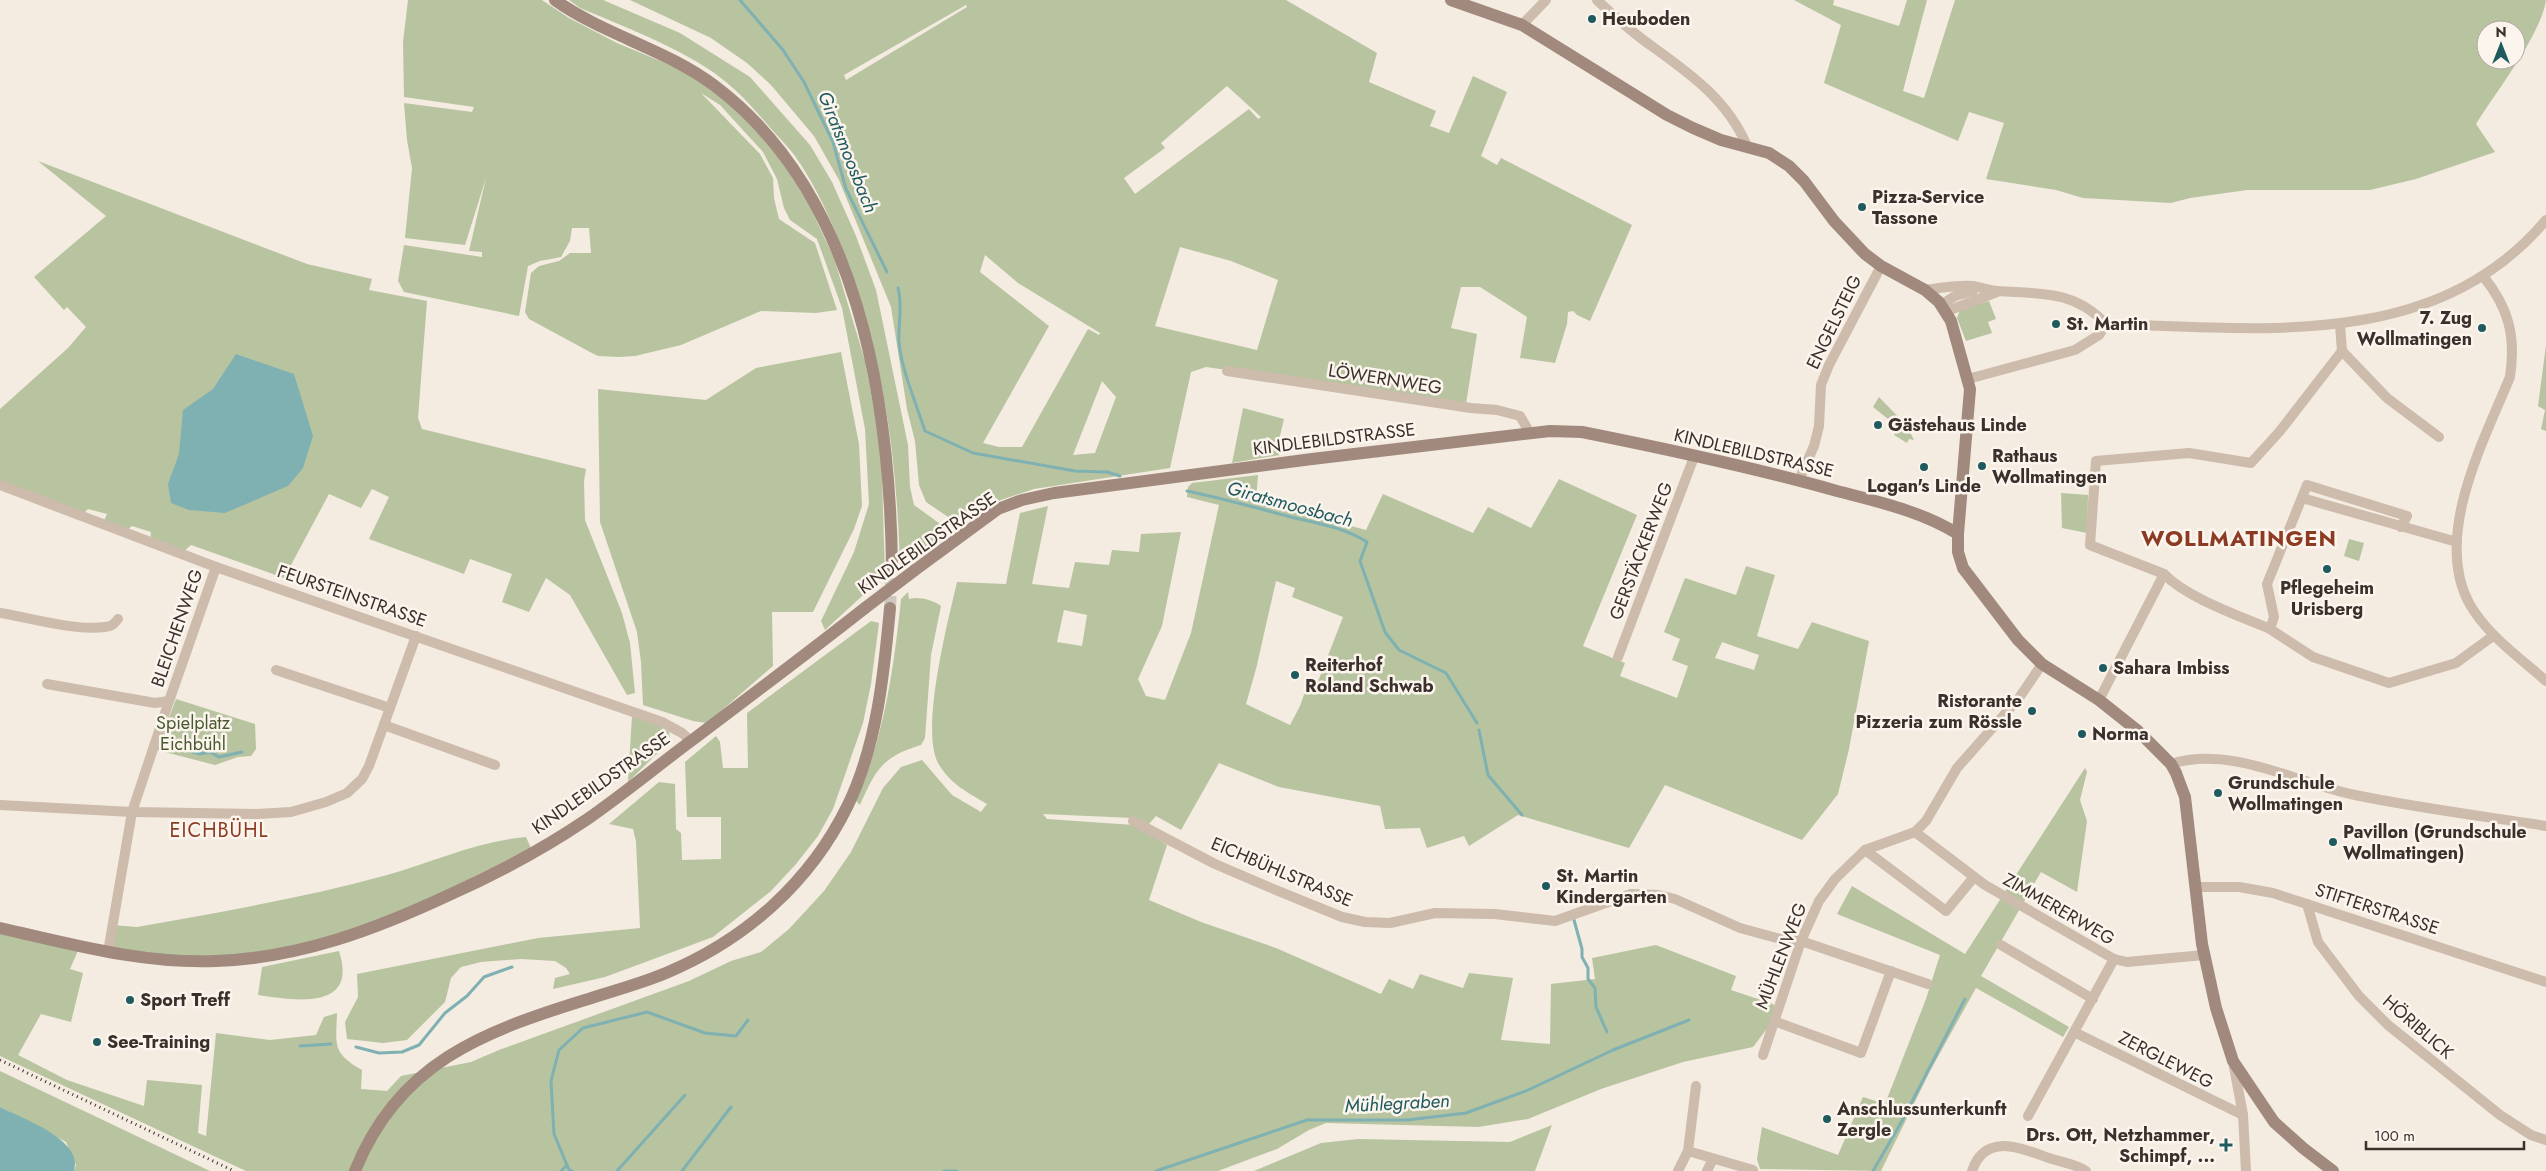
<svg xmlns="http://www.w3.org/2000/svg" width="2546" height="1171" viewBox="0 0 2546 1171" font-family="Jost,sans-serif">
<rect width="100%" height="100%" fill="#f4ebe1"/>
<g fill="#b8c4a0" fill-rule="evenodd">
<path d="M408,0H542L569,18L617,43L677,68L715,90L749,119L783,162L810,207L834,258L865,361L881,445L885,575L825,630L821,621L854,552L869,504L865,429L842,308L817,239L790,220L784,208L777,179L763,152L720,105L701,93L760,154L773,178L774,198L779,219L815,243L837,310L816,313L761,311L681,345L635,356L619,357L598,356L590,352L529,319L525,312L531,273L539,266L559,261L570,253H591L589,228H572L570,241L561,257L540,261L528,266L519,316L404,292L398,281L404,245L482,257V252L469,251L486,178L465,245L405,238L412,168L407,140L404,103L472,112L474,107L404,97L403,42Z"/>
<path d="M569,0H603L680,33L750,77L810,145L832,182L856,236L876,290L908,445L910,487L914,505L943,526L947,537L900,568C897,463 886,375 852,275C837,233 820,192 795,156C787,145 776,135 767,124C751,105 734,87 713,72C673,45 625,27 580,8Z"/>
<path d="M630,0H1286L1377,53L1369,82L1436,111L1430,126L1449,133L1473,76L1507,92L1481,156L1497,165L1501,158L1632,225L1590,321L1577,315L1573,311L1568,312L1567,324L1555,363L1520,358L1527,317L1480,287H1461L1451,328L1477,334L1466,404L1206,367L1191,372L1170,468L1034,489L992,503L960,525L926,502L919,485L915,441L907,409L891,307L839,180L814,136L771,85L747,63L711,38ZM966,5L967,7L846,80L844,75ZM1227,86L1261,117L1258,119L1249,109L1135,194L1124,178L1165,148L1161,143ZM1180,247L1231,261L1278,280L1257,350L1155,326ZM985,255L1018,283L1100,333L1099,335L1088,329L1022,447H999L983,443L1049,326L980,272ZM1102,381L1116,397L1095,453L1073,455Z"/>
<path d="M1794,0H1834L1833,5L1899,26L1907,0H1927L1903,91L1924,98L1955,0H2546C2541,35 2496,92 2476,124L2495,152L2416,179L2370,190H2247L2190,198L2171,203L2083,198L2056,190L1986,179L2004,123L1969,112L1958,141L1824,83L1841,25ZM2486,30H2516V60H2486Z"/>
<path d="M38,161L307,264L372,279L369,290L427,301L418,418L422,429L586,469L584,481L585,520L622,613L630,643L635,693L627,695L570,595L546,578L529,612L502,602L512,574L470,559L464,574L369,539L389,497L372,489L361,508L329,494L284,578L191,545L181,554L150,543L151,532L132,526L124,533L102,525L107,514L88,509L81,516L0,485V409L68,348L86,327L67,307L64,310L34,277L106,216Z"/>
<path d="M1989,301L1996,319L1988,322L1992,333L1966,341L1957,318L1960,310Z"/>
<path d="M2546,345V431L2541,429L2545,410L2538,406Z"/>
<path d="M841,352L859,444L862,506L854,529L813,612H772L773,666L707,723L693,721L643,705L641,662L637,632L600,522L598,389L706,400L756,368Z"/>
<path d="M1879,397L1907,426L1914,440L1909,439L1907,443L1894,435L1898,427L1873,407Z"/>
<path d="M1243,408L1284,419L1279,440L1280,455L1232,463Z"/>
<path d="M1258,475L1256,501L1366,530L1383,494L1473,533L1488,507L1531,528L1559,479L1637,515L1583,646L1625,663L1620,676L1677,698L1688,666L1672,660L1680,639L1664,632L1685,578L1736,595L1746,566L1775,575L1757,636L1798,649L1812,622L1869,641L1849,749L1838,794L1802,840L1665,785L1629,848L1518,815L1469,846L1464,836L1427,848L1420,828L1385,829L1380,806L1279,787L1219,763L1181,830L1156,816L1148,825L1133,818L1043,814L1047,819L1134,825L1167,845L1149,900L1201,922L1276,948L1381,994L1389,979L1413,989L1420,974L1463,988L1469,973L1513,978L1501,1040L1550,1044L1551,984L1595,979L1592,958L1656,945L1736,976L1731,990L1773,1004L1775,1007L1769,1026L1753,1047L1683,1062L1601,1089L1528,1119L1478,1127L1326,1123L1309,1130L1277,1149L1218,1171H246L0,1056V927L80,946L70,969L83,973L71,1022L41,1014L18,1055L67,1080L144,1106L147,1080L202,1085L198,1133L206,1136L216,1033L270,1040L316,1035L324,1017L337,1013C336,1045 332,1053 362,1070L361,1089L387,1091L401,1076L471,1062L499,1050L689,981L731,961L761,952L789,929L824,891L851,852L883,788L901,767L922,760L952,795L981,812L987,804C967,792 950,784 938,763C920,729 948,621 957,582L1006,584L1020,513L1048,506L1032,584L1069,588L1075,562L1109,565L1112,550L1139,552L1141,534L1181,532L1162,626L1138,679L1146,696L1165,700L1191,633L1219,505L1187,497L1188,487L1192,483ZM1276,581L1295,588L1292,597L1343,617L1317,684L1307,686L1300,706L1290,725L1246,704L1256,669ZM1064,610L1087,615L1082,646L1057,642ZM1722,642L1759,655L1754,670L1715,658Z"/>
<path d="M2061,493L2088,495L2087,533L2062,528Z"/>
<path d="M2349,539L2364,543L2359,561L2344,556Z"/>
<path d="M908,592L909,599C918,596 933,600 941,606L931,655L925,738L921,745C882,757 876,769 860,805L856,801C884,737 894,668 901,599Z"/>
<path d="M871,621L879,623L871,684L863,723L833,809L818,836L796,864L771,891L713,937L605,977L553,989L555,978L570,974L566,968L555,961L521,959L481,962L461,967L451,978L445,1002L407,1040L383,1043L347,1039L345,1022L358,997L357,974L538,938L640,928L636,841L633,829L609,824L659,782L675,784L676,829L681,833L682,860L721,859V817H687L685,762L716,736L720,742L723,768H748L747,713Z"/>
<path d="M176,699L255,724L256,749L251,756L238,757L215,765L157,750Z"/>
<path d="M632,716L656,723L669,732L670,741L628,782Z"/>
<path d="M2085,768L2087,772L2080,800L2087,821L2077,892L2041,872L1981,976L2069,1027L2063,1037L1976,988L1930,1071L1881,1171L1760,1169L1757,1159L1762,1127L1838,1155L1863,1097L1885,1104L1926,999L1940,955L1837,914L1852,886L1965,954Z"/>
<path d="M526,837L531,848L476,883L339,940L214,961L108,952L112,925L137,927C220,912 304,898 387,875C433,862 478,841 526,837Z"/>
<path d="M339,951C359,1012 293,1000 258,995L262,967Z"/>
<path d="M0,1071L210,1171H74L76,1165L66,1142L0,1107Z"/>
<path d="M1552,1125L1535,1171H1254L1321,1143L1358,1139L1510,1142Z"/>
</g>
<g fill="#7fb0b2">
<path d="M236,354L294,374L313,436L303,468L288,486L225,513L189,510L171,503L168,484L179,454L183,410L213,389Z"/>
<path d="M0,1107C21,1118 85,1140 74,1171H0Z"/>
</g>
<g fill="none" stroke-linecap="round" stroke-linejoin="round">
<g stroke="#7fb0b2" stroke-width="3">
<path d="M740,0L783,50L804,82L833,142L846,189L887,272"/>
<path d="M898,288C903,306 898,324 899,342C901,368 917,406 925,431L973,453L1075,471L1107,472L1120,476"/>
<path d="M1187,491C1222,498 1256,508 1291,517C1317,523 1345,528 1367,542L1360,561L1385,632L1399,650L1446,673L1477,723"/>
<path d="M195,720V738"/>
<path d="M1479,730L1488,775L1522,815"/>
<path d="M189,751L200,754L210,752L219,757L242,752"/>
<path d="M1574,920L1582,949V957L1588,968V979L1595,988L1596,1007L1607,1032"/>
<path d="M300,1046L331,1044"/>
<path d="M356,1047L379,1053L402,1052L419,1045L445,1013L467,996L484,977L512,967"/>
<path d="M561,1171L567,1165"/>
<path d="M572,1171L569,1170L554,1134L551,1081L559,1050L583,1028L647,1012L705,1033L736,1036L748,1020"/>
<path d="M617,1171L685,1095"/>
<path d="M682,1171L731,1107"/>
<path d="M944,1171H957"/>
<path d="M1156,1171L1307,1120H1407L1466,1113L1526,1091L1613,1050L1689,1020"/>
<path d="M1873,1171L1902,1121L1965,999"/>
</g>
<path stroke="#cfc6bd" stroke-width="12" stroke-dasharray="12 6" stroke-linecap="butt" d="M890,608L892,567"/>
<g stroke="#cdbbac" stroke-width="10">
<path d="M1597,0C1615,17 1633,33 1653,47C1692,75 1728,101 1747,146"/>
<path d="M1522,25L1546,0"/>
<path d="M2483,276C2509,308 2516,336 2510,377C2484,440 2433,536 2469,603C2487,635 2519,657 2546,681"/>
<path d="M1925,290C1940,288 1957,285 1972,286C1981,287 1989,291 1998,291C2041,294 2074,290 2106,324"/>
<path d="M1941,305L1955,296L1973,291"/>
<path d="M1945,312L1997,292"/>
<path d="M2106,324C2259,328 2435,352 2546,220"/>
<path d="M2340,325L2342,351"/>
<path d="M2342,351L2387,398L2439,437"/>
<path d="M1227,371L1471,408L1497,410L1520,416L1530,433"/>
<path d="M1968,379L2075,350L2099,335L2106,324"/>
<path d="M1799,480L1814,446L1819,426L1821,385L1829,365L1881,266"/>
<path d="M0,485L216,567L662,722L682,733L691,741"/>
<path d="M2302,498L2457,542"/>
<path d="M2401,527L2407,516L2307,485L2267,584L2274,617L2270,629L2313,657L2389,683L2456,663L2493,636"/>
<path d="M0,613C31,618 74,631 105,627C111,627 114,624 118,619"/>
<path d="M2270,629C2240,616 2187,598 2164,574L2090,545L2096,461L2189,453L2251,463L2280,431L2342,351"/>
<path d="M1618,657L1694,457"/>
<path d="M276,670L390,708"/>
<path d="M47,684L155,703L169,701L216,567"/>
<path d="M2099,700L2164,574"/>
<path d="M384,725L495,765"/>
<path d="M2171,764C2232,745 2296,783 2355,795C2418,808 2482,816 2546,826"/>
<path d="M0,805L132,812L257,814L291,812L326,802L347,793L362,779L369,766L416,636"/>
<path d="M1133,821L1215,864L1271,888L1342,917L1365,922L1390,923L1435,913L1495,914L1555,921L1631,894L1659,895L1675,899L1740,928L1784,940L1801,941L1928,984"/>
<path d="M1915,832L1985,885L2114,959L2127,962L2204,955"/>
<path d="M1865,850L1946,911L1974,877"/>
<path d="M2195,887H2239L2273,893L2546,982"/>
<path d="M2307,904L2318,942L2359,996L2388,1025L2500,1115L2531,1135L2546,1140"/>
<path d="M2001,945L2093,999"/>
<path d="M108,952L132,812L169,701"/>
<path d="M1774,1021L1861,1053L1891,971"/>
<path d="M2074,1032L2243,1115"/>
<path d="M1763,1055L1801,941L1819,901L1835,879L1865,850L1915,832L1926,821L1957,768L2019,698L2042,664"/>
<path d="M2234,1067L2243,1115L2246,1171"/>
<path d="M1696,1086L1688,1151L1753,1170"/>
<path d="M2028,1116L2114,959"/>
<path d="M1678,1171L1688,1151"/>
<path d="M1707,1171L1713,1159"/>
<path d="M1972,1171C1985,1132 2020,1148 2049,1158C2061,1162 2076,1164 2086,1171"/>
</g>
<g stroke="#a18a7d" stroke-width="12">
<path d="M555,0C604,35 666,49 715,86C858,194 890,400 892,567"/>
<path d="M1451,0L1522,25L1667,115L1693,128L1721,140L1769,153L1789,166L1804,181L1834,221L1865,254L1881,266L1925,290L1939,302L1951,321L1970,389L1958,534V552L1963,568L2018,640L2042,664L2099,700L2138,731L2171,764L2176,773L2185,797L2202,944L2216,1008L2233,1061L2274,1122L2303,1148L2333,1171"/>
<path d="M915,570L998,509L1022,500L1054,493L1312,459L1550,431L1582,432C1667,449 1753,467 1837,491C1879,502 1921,511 1958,534"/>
<path d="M0,928C71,944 142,964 216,961C299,958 374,930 449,895C496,874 543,849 586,820C622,795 656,767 691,741C749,697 808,653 865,608"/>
<path d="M355,1171C398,1063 482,1032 585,1000C612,991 640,984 666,973C745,940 810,883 848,805C877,745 884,673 890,608"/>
</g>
<path stroke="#3b302b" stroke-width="3" stroke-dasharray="1 4" stroke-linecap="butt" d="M0,1060L234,1171"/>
<path stroke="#a18a7d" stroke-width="12" d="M865,608L915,570"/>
</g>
<g fill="#1f5a5e" stroke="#fbf5ee" stroke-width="2">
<circle cx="1592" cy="19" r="5"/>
<circle cx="1862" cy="207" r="5"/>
<circle cx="2056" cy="324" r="5"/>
<circle cx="2482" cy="328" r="5"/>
<circle cx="1878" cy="425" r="5"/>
<circle cx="1982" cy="466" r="5"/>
<circle cx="1924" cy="467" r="5"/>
<circle cx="2327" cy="569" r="5"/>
<circle cx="2103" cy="668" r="5"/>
<circle cx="1295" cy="675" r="5"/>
<circle cx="2032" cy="711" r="5"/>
<circle cx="2082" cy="734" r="5"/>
<circle cx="2218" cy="793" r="5"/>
<circle cx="2333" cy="842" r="5"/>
<circle cx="1546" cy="886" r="5"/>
<circle cx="130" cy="1000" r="5"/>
<circle cx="97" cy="1042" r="5"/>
<circle cx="1827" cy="1119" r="5"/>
<path d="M2223.5 1137.5h5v5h5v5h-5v5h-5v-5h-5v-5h5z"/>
</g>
<g text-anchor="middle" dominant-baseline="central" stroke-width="5" stroke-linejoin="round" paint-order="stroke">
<g font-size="18" font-weight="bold" fill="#3b302b" stroke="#fbf5ee" text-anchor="start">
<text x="1602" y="19">Heuboden</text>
<text x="1872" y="197">Pizza-Service<tspan x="1872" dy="21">Tassone</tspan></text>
<text x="2472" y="318" text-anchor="end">7. Zug<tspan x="2472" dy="21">Wollmatingen</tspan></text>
<text x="2066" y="324">St. Martin</text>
<text x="1888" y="425">Gästehaus Linde</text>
<text x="1992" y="456">Rathaus<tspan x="1992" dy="21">Wollmatingen</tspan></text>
<text x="1924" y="486" text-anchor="middle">Logan's Linde</text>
<text x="2327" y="588" text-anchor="middle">Pflegeheim<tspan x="2327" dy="21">Urisberg</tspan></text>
<text x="1305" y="665">Reiterhof<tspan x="1305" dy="21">Roland Schwab</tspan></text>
<text x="2113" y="668">Sahara Imbiss</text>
<text x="2022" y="701" text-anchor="end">Ristorante<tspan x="2022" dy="21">Pizzeria zum Rössle</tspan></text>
<text x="2092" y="734">Norma</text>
<text x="2228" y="783">Grundschule<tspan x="2228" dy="21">Wollmatingen</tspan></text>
<text x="2343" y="832">Pavillon (Grundschule<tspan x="2343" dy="21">Wollmatingen)</tspan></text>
<text x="1556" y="876">St. Martin<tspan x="1556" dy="21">Kindergarten</tspan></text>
<text x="140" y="1000">Sport Treff</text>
<text x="107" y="1042">See-Training</text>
<text x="1837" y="1109">Anschlussunterkunft<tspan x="1837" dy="21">Zergle</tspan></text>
<text x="2215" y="1135" text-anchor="end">Drs. Ott, Netzhammer,<tspan x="2215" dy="21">Schimpf, ...</tspan></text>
</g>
<g font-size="18" fill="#3b302b" stroke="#fbf5ee">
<text transform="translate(1834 322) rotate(-64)">ENGELSTEIG</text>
<text transform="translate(1385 379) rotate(9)">LÖWERNWEG</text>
<text transform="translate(1334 439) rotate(-7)">KINDLEBILDSTRASSE</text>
<text transform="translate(1754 453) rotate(13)">KINDLEBILDSTRASSE</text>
<text transform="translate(927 543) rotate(-35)">KINDLEBILDSTRASSE</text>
<text transform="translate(1641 551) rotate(-69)">GERSTÄCKERWEG</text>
<text transform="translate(352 596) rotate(19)">FEURSTEINSTRASSE</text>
<text transform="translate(177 628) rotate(-71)">BLEICHENWEG</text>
<text transform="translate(601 783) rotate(-35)">KINDLEBILDSTRASSE</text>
<text transform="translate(1282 872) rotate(23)">EICHBÜHLSTRASSE</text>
<text transform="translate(2059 909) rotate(30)">ZIMMERERWEG</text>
<text transform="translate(2377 909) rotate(18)">STIFTERSTRASSE</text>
<text transform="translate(1781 956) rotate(-69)">MÜHLENWEG</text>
<text transform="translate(2418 1027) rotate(41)">HÖRIBLICK</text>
<text transform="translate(2166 1060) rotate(27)">ZERGLEWEG</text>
</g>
<g font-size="18" fill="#4a5a2e" stroke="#fbf5ee">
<text x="193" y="723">Spielplatz<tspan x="193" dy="21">Eichbühl</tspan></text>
</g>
<g font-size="19" font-style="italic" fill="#1f5a5e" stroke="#fbf5ee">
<text transform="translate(848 152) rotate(68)">Giratsmoosbach</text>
<text transform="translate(1290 504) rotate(15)">Giratsmoosbach</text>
<text transform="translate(1397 1103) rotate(-3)">Mühlegraben</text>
</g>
<g font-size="20" letter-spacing="1" fill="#8c3b22" stroke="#fbf5ee">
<text x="219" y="830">EICHBÜHL</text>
</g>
<g font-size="22" font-weight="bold" letter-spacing="1" fill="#8c3b22" stroke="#fbf5ee">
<text x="2239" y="538">WOLLMATINGEN</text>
</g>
</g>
<g transform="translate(2501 45)"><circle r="24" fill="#fbf5ee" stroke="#aea6a0"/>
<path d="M0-4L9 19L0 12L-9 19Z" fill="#1f5a5e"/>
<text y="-8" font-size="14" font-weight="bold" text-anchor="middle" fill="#3b302b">N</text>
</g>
<path d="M2366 1141v8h158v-8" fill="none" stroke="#3b302b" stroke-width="2.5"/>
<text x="2374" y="1141" font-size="15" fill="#3b302b" stroke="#fbf5ee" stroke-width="4" paint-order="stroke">100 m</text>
</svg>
